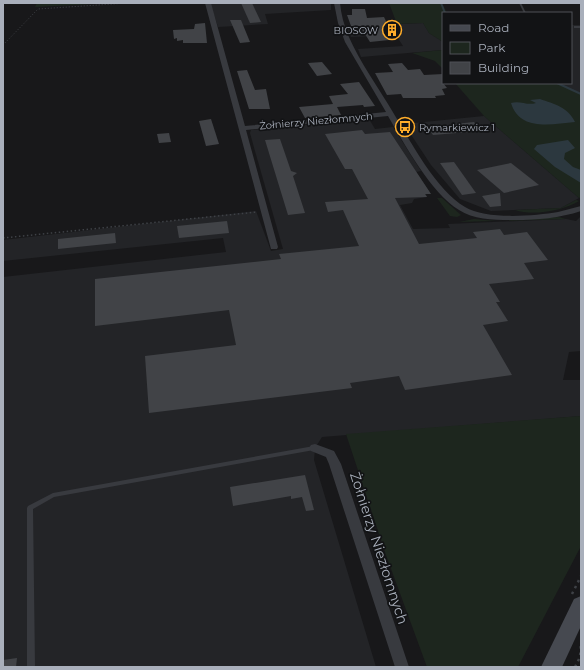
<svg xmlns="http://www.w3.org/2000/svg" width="584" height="670" viewBox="0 0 584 670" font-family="Montserrat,sans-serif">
<rect width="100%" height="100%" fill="#18181a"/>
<g fill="#232427">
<path d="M210,3H331V10L265,14L268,24L218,27Z"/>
<path d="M423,23L429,33L443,42V50L361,57L358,49L403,46L396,35L351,37L347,29H361V26Z"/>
<path d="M571,25H581V94L556,83H571Z"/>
<path d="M484,116L579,198L561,208L491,211L460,199L431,165L404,124Z"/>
<path d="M369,119L375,129L393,127L421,171L416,172L431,194H426L427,197L414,199L412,203L400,205L413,229L450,228L448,224L566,219L576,221L581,216V351L569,352L563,380H581V416L322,437L315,448L314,460L376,667H3V277L226,252L223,238L3,261V240L256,211L271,251L283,249L255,151L250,133L251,130Z"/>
</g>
<g fill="#1d261e">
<path d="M37,3H113L35,7Z"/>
<path d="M389,3H442L447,13H443V42L429,33L423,23L397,24Z"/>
<path d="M443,50V69L435,61L412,53Z"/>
<path d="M455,83H556L581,94V197L579,198L484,116Z"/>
<path d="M437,198H442L461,215L457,217L450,216Z"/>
<path d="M576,200L579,201C563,211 532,216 515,210L561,208Z"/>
<path d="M559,217L566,219L459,222L474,219L497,221Z"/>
<path d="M581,416V546L518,667H427L386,555L346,434Z"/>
</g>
<g fill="#2c383f">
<path d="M540,99C554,104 568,107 575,122C552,124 520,132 511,103C520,100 527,106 536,103L530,100Z"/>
<path d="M568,140L575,148L565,153L564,159L573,167L581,170V183L555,167L534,149L537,145Z"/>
</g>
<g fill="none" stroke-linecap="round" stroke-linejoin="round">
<g stroke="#2c383f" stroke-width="2">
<path d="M441,3L445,13"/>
<path d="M557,83L581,94"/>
</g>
</g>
<g fill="#414347">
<path d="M241,3H252L261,22L250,23Z"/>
<path d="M352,9H365L367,18L384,17L392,34H384L389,40L370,42L360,26H351L347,15H352Z"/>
<path d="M230,20H241L250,42L240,43Z"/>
<path d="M205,23L207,43H183V40L177,41V38L174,39L173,30L194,29L195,24Z"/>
<path d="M322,62L332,74L317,76L308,63Z"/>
<path d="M402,63L408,70L420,69L424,75L443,74V83L447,88L442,89L445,95L435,96L436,98H403L401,94L387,95L375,73L393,72L388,64Z"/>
<path d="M247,70L255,90L266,89L270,109H249L237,71Z"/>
<path d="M359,82L375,106L364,107L363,105L337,107L341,115L305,118L299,107L333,104L329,96L348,94L340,84Z"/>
<path d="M211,119L219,144L206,146L199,121Z"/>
<path d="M474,122L481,131L433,135L427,127Z"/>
<path d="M362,130L365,134L390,132L431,194H425L427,197L395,198L419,244L477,238L473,232L500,229L504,235L527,232L548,260L524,263L534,279L489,284L500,302H496L508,321L483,325L512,375L405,390L399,376L350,383L352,388L149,413L145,356L236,345L229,310L95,326V279L281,259L279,254L359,246L343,210L328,212L325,202L368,199L352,169H345L325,134Z"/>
<path d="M169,133L171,142L159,143L157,134Z"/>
<path d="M280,139L291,171L297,173L293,176L305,213L288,215L265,140Z"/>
<path d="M454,162L476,193L462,195L440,163Z"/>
<path d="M511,163L539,185L504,193L477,170Z"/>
<path d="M500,193L501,206L490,207L482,196Z"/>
<path d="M227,221L229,233L179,238L177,226Z"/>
<path d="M115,233L116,243L58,249V239Z"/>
<path d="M305,475L314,510L306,511L302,497L291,499V496L233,506L230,487Z"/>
<path d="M17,658L16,667H3V660Z"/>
</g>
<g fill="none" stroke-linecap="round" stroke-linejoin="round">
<path stroke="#3e4146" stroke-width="1" stroke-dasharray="1 2" stroke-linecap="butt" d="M3,45L38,9L128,3"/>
<path stroke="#3e4146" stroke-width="1.5" stroke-dasharray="1.5 2.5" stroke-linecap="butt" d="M3,238L257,212"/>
<g stroke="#3e4146" stroke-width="2.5" stroke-dasharray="2.5 4" stroke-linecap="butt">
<path d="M572,594L581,576"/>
<path d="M575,667L580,657L581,643"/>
</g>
<g fill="#383a3f" fill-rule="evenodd">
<path d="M519,3H521L526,13H524Z"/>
<rect x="574" y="26" width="7" height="2"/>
<path d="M314,446H316L317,448L316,450H314L54,497L33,509L35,667H27V508L28,506L53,493Z"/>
</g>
<g fill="#383a3f" fill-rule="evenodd">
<path d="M205,3H211L245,126L386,112L345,42L338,23L334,3H340C341,14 344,25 348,35C360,63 379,88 394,114C411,142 436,190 465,207C486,220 534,216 558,212C566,210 573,208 581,206V211C560,218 537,220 515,220C497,220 474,220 459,210C431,193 405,145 388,116L246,130L278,247L277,249H271Z"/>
<path d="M315,444L334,451L341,464L409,667H395L329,464L326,457L311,451L309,448L311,445Z"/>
</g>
<path fill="#464950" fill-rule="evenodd" d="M581,596V626L562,667H541L574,599Z"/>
</g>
<defs>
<g id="building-ring" transform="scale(1)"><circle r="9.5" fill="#121315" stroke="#ffad2b" stroke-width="1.5"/><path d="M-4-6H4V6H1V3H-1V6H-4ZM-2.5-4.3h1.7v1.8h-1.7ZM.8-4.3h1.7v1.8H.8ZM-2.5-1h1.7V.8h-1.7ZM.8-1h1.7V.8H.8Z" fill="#ffad2b"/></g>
<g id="bus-ring" transform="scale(1)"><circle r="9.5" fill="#121315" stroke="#ffad2b" stroke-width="1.5"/><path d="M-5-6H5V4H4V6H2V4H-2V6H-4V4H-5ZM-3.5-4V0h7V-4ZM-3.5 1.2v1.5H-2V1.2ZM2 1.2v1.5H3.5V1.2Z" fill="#ffad2b"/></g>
</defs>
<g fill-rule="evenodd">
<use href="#building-ring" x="392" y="30"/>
<use href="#bus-ring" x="405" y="127"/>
</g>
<g text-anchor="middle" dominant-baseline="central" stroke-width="3.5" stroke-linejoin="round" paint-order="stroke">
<g font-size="10" fill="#a9afbb" stroke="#121315" text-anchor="end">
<text x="378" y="30">BIOSOW</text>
<text x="419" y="127" text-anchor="start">Rymarkiewicz 1</text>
</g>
<g font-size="10" fill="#a9afbb" stroke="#121315">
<text transform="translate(316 121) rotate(-5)">Żołnierzy Niezłomnych</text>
</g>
<g font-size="14" fill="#a9afbb" stroke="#121315">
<text transform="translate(379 548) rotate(72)">Żołnierzy Niezłomnych</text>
</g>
</g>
<rect width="584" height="670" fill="none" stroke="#a9afbb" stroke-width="8"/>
<rect x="442" y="12" width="130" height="72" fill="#121315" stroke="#4e5157"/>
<rect x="450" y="25" width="20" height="6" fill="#464950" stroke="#4e5157"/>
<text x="478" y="32" font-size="12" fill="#a9afbb">Road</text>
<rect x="450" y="42" width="20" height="12" fill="#1d261e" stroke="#4e5157"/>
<text x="478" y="52" font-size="12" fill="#a9afbb">Park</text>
<rect x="450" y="62" width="20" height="12" fill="#414347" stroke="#4e5157"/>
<text x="478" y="72" font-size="12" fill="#a9afbb">Building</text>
</svg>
